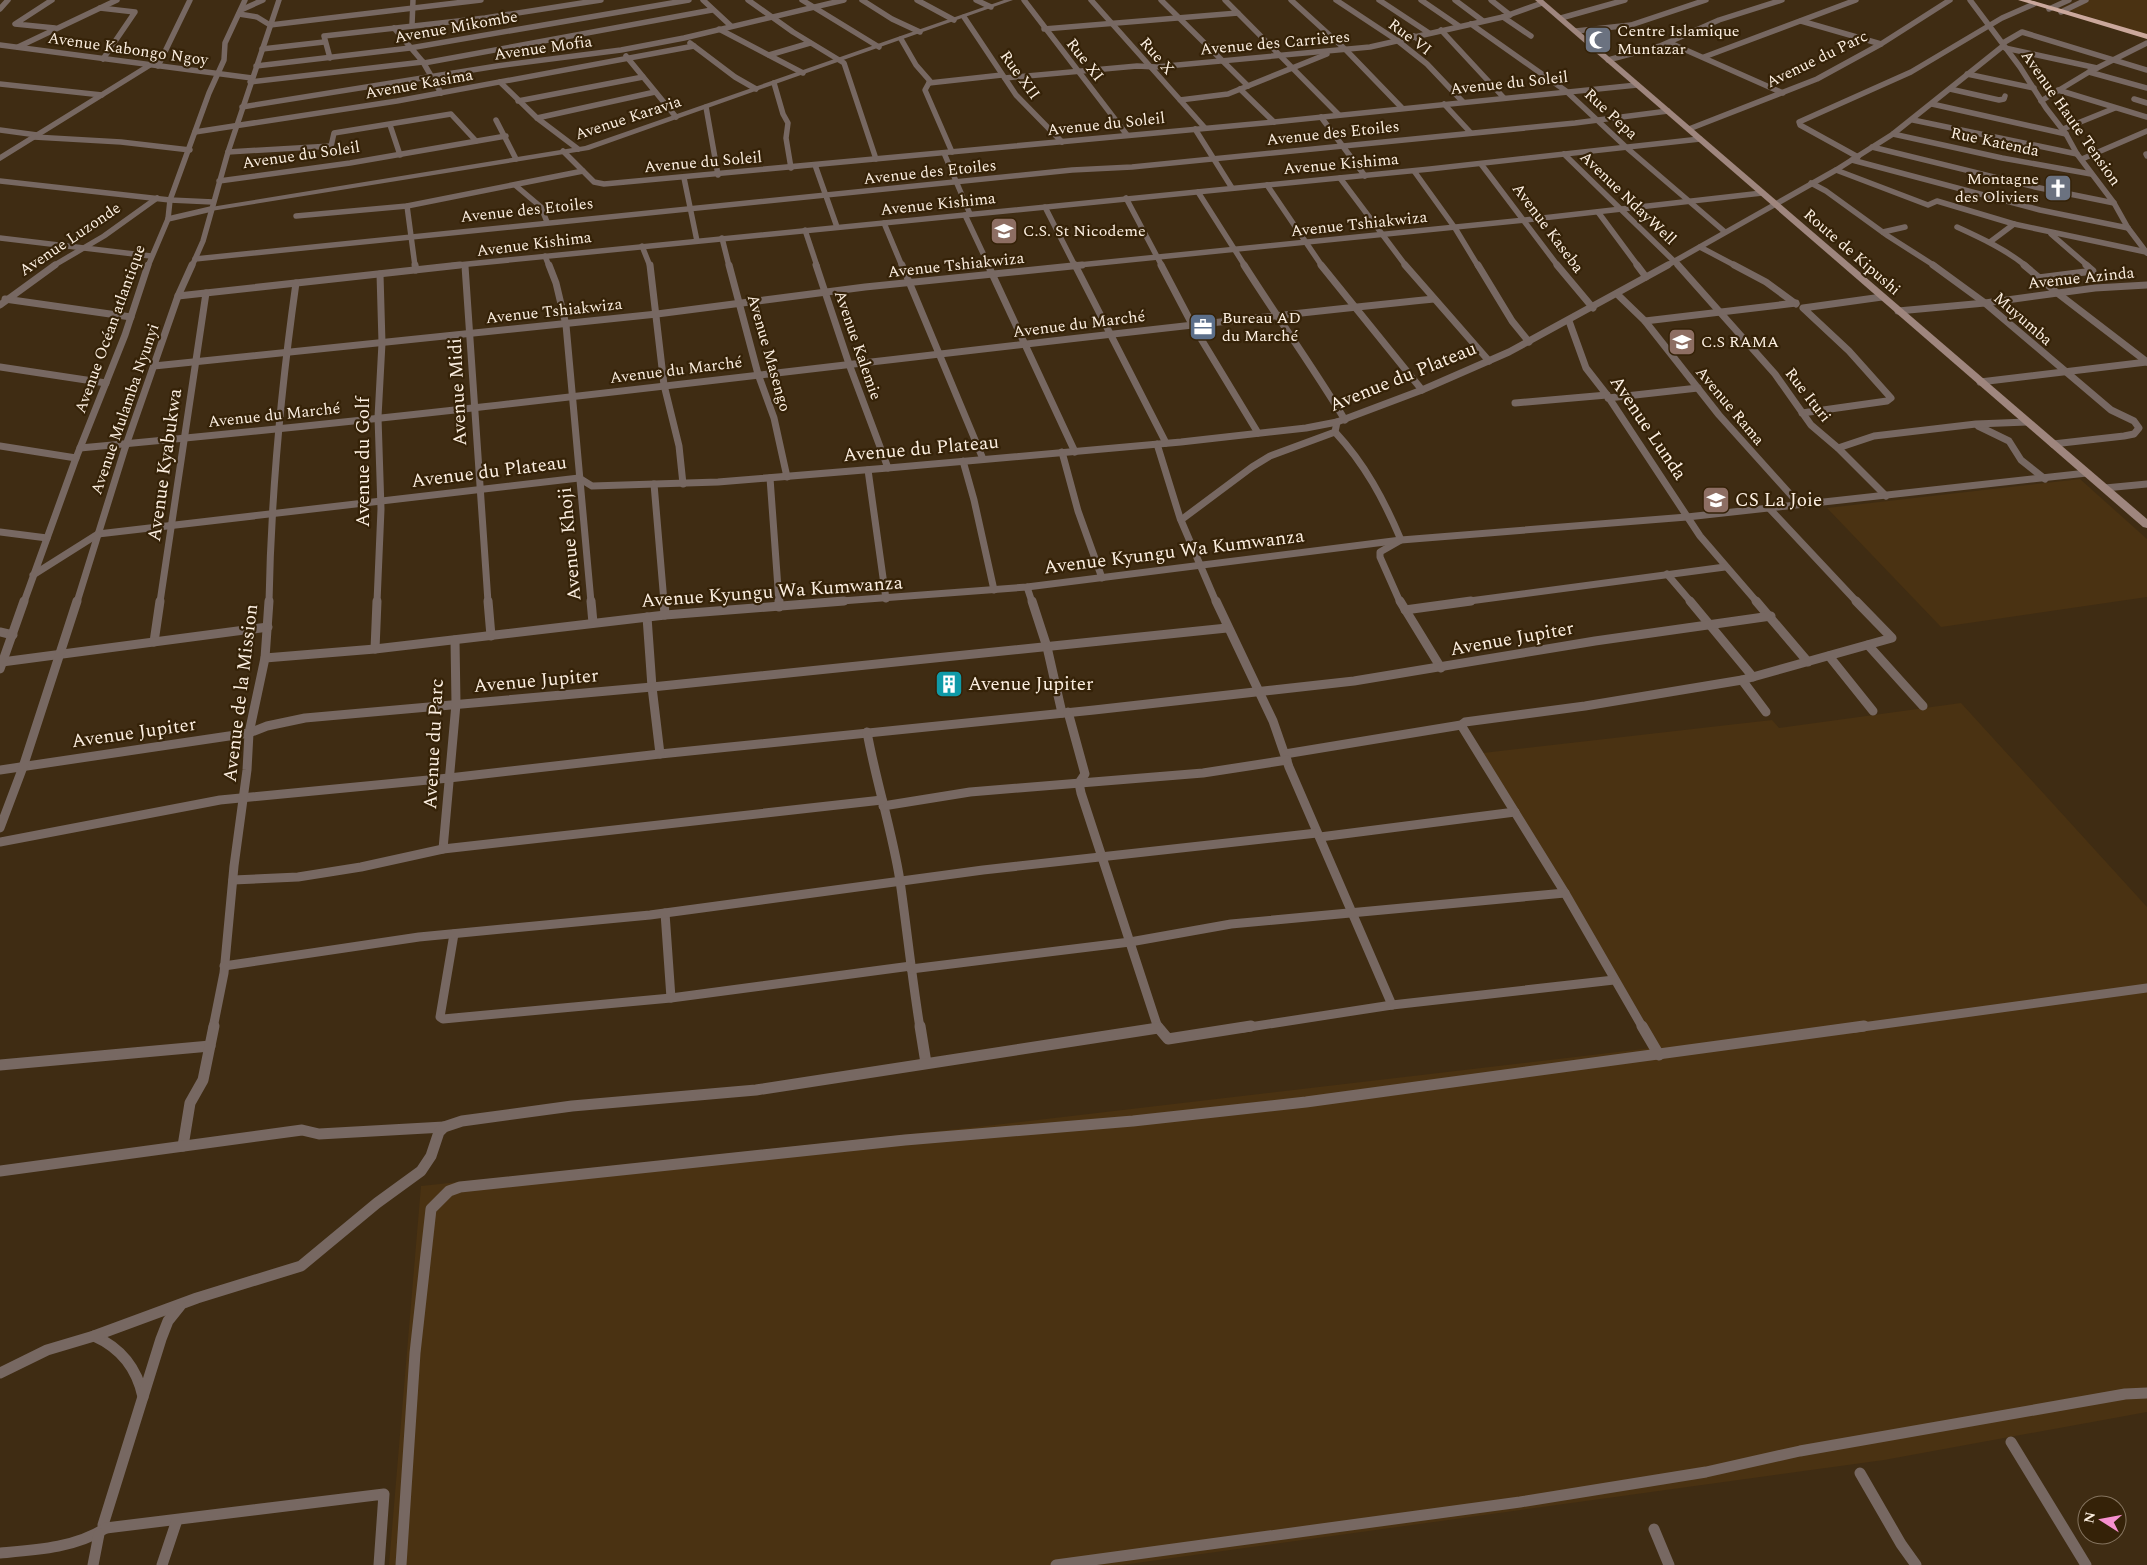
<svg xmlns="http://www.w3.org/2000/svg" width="2147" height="1565" viewBox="0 0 2147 1565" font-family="Spectral,serif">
<rect width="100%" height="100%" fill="#3f2c13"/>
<g fill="#4a3212">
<path d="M2079,0H2147V35L2061,8Z"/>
<path d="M2080,479L2147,539V597L1941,627L1827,508Z"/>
<path d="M1961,703L2147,907V1412L1884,1460L1122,1565H389L421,1186L986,1126L1660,1047L1483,753L1772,720L1779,728Z"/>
</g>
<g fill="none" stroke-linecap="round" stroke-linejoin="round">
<g stroke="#776862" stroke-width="5.5">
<path d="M52,0L15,24L55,28"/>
<path d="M703,0L731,26"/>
<path d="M748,0L793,32L844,63L876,159"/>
<path d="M802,0L879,47"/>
<path d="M862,0L892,19L920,32"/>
<path d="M917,0L954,20"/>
<path d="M976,0L991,7"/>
<path d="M1024,0L1127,135"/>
<path d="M1091,0L1205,128"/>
<path d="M1161,0L1248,86"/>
<path d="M1225,0L1339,115"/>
<path d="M1291,0L1346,50L1402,108"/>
<path d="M1336,0L1398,41L1427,64L1463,102"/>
<path d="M1379,0L1429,33"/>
<path d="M1421,0L1459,26"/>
<path d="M1455,0L1483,21"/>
<path d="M1491,0L1510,15"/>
<path d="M1970,0L2020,67L2046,108L2066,134L2077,154L2114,203L2128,228L2147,253"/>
<path d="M100,8L135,12L103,59"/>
<path d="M0,9L8,0"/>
<path d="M2049,9L2069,0"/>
<path d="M241,10L263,0"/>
<path d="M2061,12L2086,0"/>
<path d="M239,14L257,17L270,25L481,0"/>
<path d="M964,17L1016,95L1062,142"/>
<path d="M1503,17L1531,36"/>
<path d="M1561,18L1625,0"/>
<path d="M1801,21L1881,44"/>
<path d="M1471,24L1566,91L1627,148L1725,232"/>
<path d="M412,25L413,0"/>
<path d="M394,28L423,62L441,93"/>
<path d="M719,29L803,73"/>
<path d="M1044,29L1238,13"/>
<path d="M1441,30L1504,98"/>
<path d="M1576,31L1631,25L1706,0"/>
<path d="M1414,36L1424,44"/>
<path d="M901,39L916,65L930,81L925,90L952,152"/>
<path d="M690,43L735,77L756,89"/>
<path d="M1670,43L1783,93"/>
<path d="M2003,43L2022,32L2147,70"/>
<path d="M0,45L252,78"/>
<path d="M18,47L117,0"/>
<path d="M2005,48L2097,68"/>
<path d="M262,49L324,42"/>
<path d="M769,55L810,43"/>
<path d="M626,56L676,117"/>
<path d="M1704,57L1856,0"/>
<path d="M330,58L324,36L485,18L601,0"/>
<path d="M1608,60L1660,46L1719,20L1782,0"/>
<path d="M424,63L712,10"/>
<path d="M158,66L190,0"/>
<path d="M256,66L410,48L689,0"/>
<path d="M2089,72L2147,88"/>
<path d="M1967,74L2034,88"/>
<path d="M1005,78L1137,66L1156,67L1370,47L1503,17L1542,3"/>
<path d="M250,82L423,62"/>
<path d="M500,82L537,118L578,149"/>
<path d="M774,83L783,114L788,123L786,138L791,168"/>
<path d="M929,83L1002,75"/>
<path d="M0,84L102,95"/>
<path d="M1240,89L1274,122"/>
<path d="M1950,89L1999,100L2004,99L2005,96"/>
<path d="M2058,90L2147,117"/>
<path d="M2134,99L2147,103"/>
<path d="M1180,100L1228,94L1327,54"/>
<path d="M518,101L643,77"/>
<path d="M2041,101L2089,72L2147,43"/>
<path d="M1444,104L1470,132"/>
<path d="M1932,104L2066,134"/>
<path d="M242,107L497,66L621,50L684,38L844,0"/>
<path d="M706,107L718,175"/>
<path d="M1321,117L1365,176"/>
<path d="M537,118L655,92"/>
<path d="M496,120L516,159"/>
<path d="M1913,120L2077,154"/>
<path d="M390,125L400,155"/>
<path d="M1195,129L1232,188"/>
<path d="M1689,129L1817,79L1881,44L1950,0"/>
<path d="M2063,129L2115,108"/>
<path d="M0,130L37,135"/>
<path d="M195,132L397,101L694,46"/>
<path d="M1893,134L2002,158L2091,174"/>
<path d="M34,137L121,142L190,150"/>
<path d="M1872,147L2035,187L2114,203"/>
<path d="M330,151L334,133L451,114L476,141"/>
<path d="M563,151L594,182L604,184L1274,122L1637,85"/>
<path d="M228,152L331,146"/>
<path d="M944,153L970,214"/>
<path d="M1564,154L1679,266"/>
<path d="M2146,154L2147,156"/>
<path d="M1858,157L1800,125L1799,122L1911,72L2002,18L2034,4"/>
<path d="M0,158L150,65"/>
<path d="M2082,159L2147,131"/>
<path d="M1852,160L2040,210L2128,228"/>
<path d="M1481,164L1558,266"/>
<path d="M815,165L837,227"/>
<path d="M1836,170L1928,205L1937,201L2014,224L2146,252"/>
<path d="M1414,171L1455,228L1478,266"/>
<path d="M684,178L697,241"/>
<path d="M1340,178L1406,266"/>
<path d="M0,181L170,200L213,202"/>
<path d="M219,181L350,163L506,136"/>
<path d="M1811,183L1826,191L1888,236L1935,266"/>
<path d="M515,185L541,207L547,222"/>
<path d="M1267,185L1322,266"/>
<path d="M1198,192L1245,266"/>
<path d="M1126,198L1162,266"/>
<path d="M407,206L415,266"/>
<path d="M1045,207L1075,266"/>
<path d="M1598,212L1638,266"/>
<path d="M965,215L989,266"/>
<path d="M296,216L407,206L583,171"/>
<path d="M168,219L211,209"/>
<path d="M884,223L902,266"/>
<path d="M1957,227C1981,238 2005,249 2026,266"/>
<path d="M805,230L817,266"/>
<path d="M1883,232L1905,227"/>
<path d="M2051,234L2088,266"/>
<path d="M0,238L151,256"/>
<path d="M722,238L729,266"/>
<path d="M1990,242L2014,224"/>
<path d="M642,246L650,266"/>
<path d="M1700,247L1736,266"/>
<path d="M545,256L549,266"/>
<path d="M195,259L1072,170L1132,167L1575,123L1668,111"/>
<path d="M53,266L104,236L157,198"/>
<path d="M148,266L168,219L170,200L209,93L224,60L225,43L245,0"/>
<path d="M192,266L203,241L228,152L279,0"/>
<path d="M448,266L1430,169L1700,139"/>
<path d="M1069,266L1525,220L1762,193"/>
<path d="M1666,266L1836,170L1893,134L2003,46"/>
</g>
<g stroke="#776862" stroke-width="7">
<path d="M415,265L416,270"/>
<path d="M549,265L556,283L566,325L591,602"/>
<path d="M650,265L664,385L679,446L683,484"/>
<path d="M729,265L758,374L774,418L787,477"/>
<path d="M816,265L849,364L888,468"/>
<path d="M902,265L983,459"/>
<path d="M988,265L1075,452"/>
<path d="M1075,265L1166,443"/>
<path d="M1161,265L1192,324L1258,433"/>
<path d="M1244,265C1277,317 1313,367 1345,420"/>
<path d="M1321,265L1422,390"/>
<path d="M1405,265L1489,361"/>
<path d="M1478,265L1512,321L1529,342"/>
<path d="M1557,265L1593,308"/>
<path d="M1637,265L1646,277"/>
<path d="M1678,265L1775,374L1811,425L1838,448L1886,496"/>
<path d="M1734,265L1766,282L1796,304"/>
<path d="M1933,265L1985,303L2111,410L2134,421L2139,428L2134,434L2124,436L2053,444"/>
<path d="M2024,265L2056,292L2147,362"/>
<path d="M465,266L488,602"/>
<path d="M2038,278L2093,271L2086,265"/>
<path d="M1617,294L1645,321L1796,303"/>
<path d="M178,296L460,265"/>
<path d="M5,299L131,317"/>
<path d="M0,305L55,265"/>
<path d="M1898,311L1985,303L2095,288L2147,285"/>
<path d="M1569,321L1586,368L1607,395L1700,536L1757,602"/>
<path d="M1645,321L1719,415L1799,504"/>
<path d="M154,366L657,314L865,287L1082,265"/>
<path d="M0,367L106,383"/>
<path d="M1980,382L2147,362"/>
<path d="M1608,398L1698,388"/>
<path d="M1515,403L1607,395"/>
<path d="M1802,413L1887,401L1891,398L1849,351L1803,308L1882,297"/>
<path d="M1337,422L1335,432C1365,464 1384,500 1401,540L1380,552V557L1400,602"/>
<path d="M1978,426L2009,441L2021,460L2045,479"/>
<path d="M1157,444L1180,518L1216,602"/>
<path d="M0,446L76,458"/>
<path d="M80,448C532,407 982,345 1434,299"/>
<path d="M1838,448L1874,436L1976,424L2027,422"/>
<path d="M1062,452L1078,511L1102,578"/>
<path d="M963,461L974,500L994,590"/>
<path d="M868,470L886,599"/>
<path d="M770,478L779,602"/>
<path d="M654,484L664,602"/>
<path d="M2105,488L2147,484"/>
<path d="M1769,508L1857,602"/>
<path d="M1181,520L1252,467L1270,456L1335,432"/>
<path d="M0,532L47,538"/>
<path d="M1667,574L1691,602"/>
<path d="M33,575L98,534L579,478L592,486L718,482L888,468L1181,442L1306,428L1337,422L1422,390L1509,352L1668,265"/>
<path d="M1027,587L1032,602"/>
<path d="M24,602L76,458L125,335L148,265"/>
<path d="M77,602L125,448L178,296L192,265"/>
<path d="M160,602L206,293"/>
<path d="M269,602C271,495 281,389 296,283"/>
<path d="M377,602L381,509L378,417L382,343L380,274"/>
<path d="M828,602L1027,587L1401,540L1687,517L2087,473"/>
<path d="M1462,602L1725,567"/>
</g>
<g stroke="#776862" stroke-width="9">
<path d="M488,601L491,636"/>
<path d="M591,601L593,623"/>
<path d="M664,601L665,615"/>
<path d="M779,601V607"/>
<path d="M1032,601L1047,647L1062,713"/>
<path d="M1216,601L1273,721L1289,767L1392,1005"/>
<path d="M1400,601L1441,668"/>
<path d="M1690,601L1753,677"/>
<path d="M1756,601L1808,662"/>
<path d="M1405,610L1471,601"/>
<path d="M647,617L652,687L660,754L1094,710L1354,681L1595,641L1771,616"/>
<path d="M0,632L13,635"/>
<path d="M154,642L160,601"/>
<path d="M1868,645L1923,706"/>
<path d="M375,649L377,601"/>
<path d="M1829,656L1873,711"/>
<path d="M265,658L375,649L665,615L844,601"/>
<path d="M2,662L268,627"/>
<path d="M0,669L24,601"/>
<path d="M1742,680L1766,712"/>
<path d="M1068,712L1085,774L1079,783L1081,793L1158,1028"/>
<path d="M1461,725L1565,893L1643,1028"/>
<path d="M867,732C876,782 892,830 900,881C907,930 912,979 920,1028"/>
<path d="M1285,754L1461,725L1465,722L1585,706L1742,680L1892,638L1856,601"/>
<path d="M0,770L249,733L267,726L305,718L652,687L1227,628"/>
<path d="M883,806L970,792L1203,773L1287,760"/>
<path d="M0,828L23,767L77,601"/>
<path d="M1320,837L1515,812"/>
<path d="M0,842L220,800L449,778L660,754"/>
<path d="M443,849L456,704L455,640"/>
<path d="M233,880L298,877L361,867L443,849L882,800"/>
<path d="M665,913L671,998"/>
<path d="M454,934L440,1017L443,1019L671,998L911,966"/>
<path d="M224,966L419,937L650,915L983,870L1317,833"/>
<path d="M911,969L1130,942L1231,924L1565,893"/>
<path d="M213,1028L224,973L234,866L247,770L249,733L265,658L269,601"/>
<path d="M1243,1028L1392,1005L1614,980"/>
<path d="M1855,1028L2147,988"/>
</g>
<g stroke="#776862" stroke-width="11">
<path d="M920,1026L926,1063"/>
<path d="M1157,1026L1168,1039L1251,1026"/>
<path d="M1642,1026L1659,1055"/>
<path d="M0,1065L210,1046"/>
<path d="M183,1146L190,1103L203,1080L214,1026"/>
<path d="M0,1171L302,1130L319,1134L444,1127"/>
<path d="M94,1336C121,1348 137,1368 143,1397"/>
<path d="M0,1373L47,1350L94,1336L197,1298L301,1266L377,1203L421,1171L431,1156L439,1132L444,1127L462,1121L572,1106L756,1090L1158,1028"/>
<path d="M2011,1442L2086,1565"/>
<path d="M1860,1473L1901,1544L1916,1565"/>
<path d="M106,1528L103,1525L161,1339L168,1321L180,1306"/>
<path d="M1654,1529L1669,1565"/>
<path d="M0,1553C36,1550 75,1548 106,1528L384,1494L379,1565"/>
<path d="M93,1565L99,1534"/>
<path d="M162,1565L177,1520"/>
<path d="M401,1565L415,1353L431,1209L449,1191L460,1187L905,1140L1133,1121L1306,1102L1864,1026"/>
<path d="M1056,1565L1520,1502L1706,1472L1800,1451L2125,1394L2147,1393"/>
</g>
<path fill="#776862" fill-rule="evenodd" d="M1004,0H1013L589,150L211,211L207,209L211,207L585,146Z"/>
<path fill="#9f867e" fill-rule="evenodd" d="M1535,0H1543L2147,519V528L2143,527Z"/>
<path fill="#cba89c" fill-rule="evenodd" d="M2018,0H2030L2147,34V39Z"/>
</g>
<defs>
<g id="mosque-square" transform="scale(1.4375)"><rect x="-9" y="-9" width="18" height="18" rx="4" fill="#6b7280" stroke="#352208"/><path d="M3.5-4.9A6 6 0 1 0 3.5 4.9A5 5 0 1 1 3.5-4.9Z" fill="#fff"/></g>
<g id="church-square" transform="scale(1.4375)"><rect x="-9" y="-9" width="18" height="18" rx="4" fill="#6b7280" stroke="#352208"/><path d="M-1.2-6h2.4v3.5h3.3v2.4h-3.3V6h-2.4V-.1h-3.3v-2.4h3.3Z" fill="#fff"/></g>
<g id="school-square" transform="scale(1.4375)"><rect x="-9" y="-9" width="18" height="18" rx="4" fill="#8d6e63" stroke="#352208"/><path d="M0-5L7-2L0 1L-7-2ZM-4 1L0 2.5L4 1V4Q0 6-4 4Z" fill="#fff"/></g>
<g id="office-square" transform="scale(1.4375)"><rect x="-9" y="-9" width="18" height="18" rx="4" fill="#5c6f8a" stroke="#352208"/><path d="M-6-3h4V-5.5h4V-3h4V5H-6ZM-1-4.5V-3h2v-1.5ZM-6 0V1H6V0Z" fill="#fff"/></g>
<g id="building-square" transform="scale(1.4375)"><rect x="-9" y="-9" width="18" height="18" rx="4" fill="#0f9aa8" stroke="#352208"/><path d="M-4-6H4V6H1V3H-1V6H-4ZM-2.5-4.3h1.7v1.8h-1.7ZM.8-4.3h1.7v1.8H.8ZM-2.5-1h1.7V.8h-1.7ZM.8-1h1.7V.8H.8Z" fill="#fff"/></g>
</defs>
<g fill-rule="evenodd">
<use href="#mosque-square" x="1598" y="40"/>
<use href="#church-square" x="2058" y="188"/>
<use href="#school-square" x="1004" y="231"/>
<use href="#office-square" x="1203" y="327"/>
<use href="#school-square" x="1682" y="342"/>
<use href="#school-square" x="1716" y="500"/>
<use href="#building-square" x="949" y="684"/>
</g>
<g text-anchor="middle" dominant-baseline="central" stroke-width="4.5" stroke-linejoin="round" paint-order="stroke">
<g font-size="16" fill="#fcefe1" stroke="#352208">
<text transform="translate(456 27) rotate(-10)">Avenue Mikombe</text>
<text transform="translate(1410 37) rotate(37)">Rue VI</text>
<text transform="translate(1275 43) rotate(-5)">Avenue des Carrières</text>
<text transform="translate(543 48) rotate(-8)">Avenue Mofia</text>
<text transform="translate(128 49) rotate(8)">Avenue Kabongo Ngoy</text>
<text transform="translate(1157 56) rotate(49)">Rue X</text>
<text transform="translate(1817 59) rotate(-26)">Avenue du Parc</text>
<text transform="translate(1085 60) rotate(52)">Rue XI</text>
<text transform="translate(1020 75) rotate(54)">Rue XII</text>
<text transform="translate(1509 83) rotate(-6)">Avenue du Soleil</text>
<text transform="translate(419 84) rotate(-10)">Avenue Kasima</text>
<text transform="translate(1611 114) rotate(43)">Rue Pepa</text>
<text transform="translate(628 118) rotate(-18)">Avenue Karavia</text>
<text transform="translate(2071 118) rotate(55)">Avenue Haute Tension</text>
<text transform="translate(1106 124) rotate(-6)">Avenue du Soleil</text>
<text transform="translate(1333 133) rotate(-6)">Avenue des Etoiles</text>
<text transform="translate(1995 142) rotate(12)">Rue Katenda</text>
<text transform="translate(301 155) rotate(-8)">Avenue du Soleil</text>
<text transform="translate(703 162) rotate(-5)">Avenue du Soleil</text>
<text transform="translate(1341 164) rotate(-5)">Avenue Kishima</text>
<text transform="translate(930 172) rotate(-6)">Avenue des Etoiles</text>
<text transform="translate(1628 198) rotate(44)">Avenue NdayWell</text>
<text transform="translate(938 204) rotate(-6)">Avenue Kishima</text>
<text transform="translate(527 210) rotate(-6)">Avenue des Etoiles</text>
<text transform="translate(1359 224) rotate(-6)">Avenue Tshiakwiza</text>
<text transform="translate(1548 228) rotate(53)">Avenue Kaseba</text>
<text transform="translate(70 239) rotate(-34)">Avenue Luzonde</text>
<text transform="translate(534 244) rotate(-7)">Avenue Kishima</text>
<text transform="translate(1852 252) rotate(41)">Route de Kipushi</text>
<text transform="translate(956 265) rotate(-6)">Avenue Tshiakwiza</text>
<text transform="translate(2081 278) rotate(-6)">Avenue Azinda</text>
<text transform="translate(554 311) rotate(-6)">Avenue Tshiakwiza</text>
<text transform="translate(2023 319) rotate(41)">Muyumba</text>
<text transform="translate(1079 324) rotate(-7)">Avenue du Marché</text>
<text transform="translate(110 329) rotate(-70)">Avenue Océan atlantique</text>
<text transform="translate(858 345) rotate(71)">Avenue Kalemie</text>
<text transform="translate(769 353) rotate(74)">Avenue Masengo</text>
<text transform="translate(676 370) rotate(-7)">Avenue du Marché</text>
<text transform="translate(1808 395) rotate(52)">Rue Ituri</text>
<text transform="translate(1730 406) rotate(50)">Avenue Rama</text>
<text transform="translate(125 409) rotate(-71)">Avenue Mulamba Nyunyi</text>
<text transform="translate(274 415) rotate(-6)">Avenue du Marché</text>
</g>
<g font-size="16" fill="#fcefe1" stroke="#352208" text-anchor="start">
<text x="1617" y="31">Centre Islamique<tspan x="1617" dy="18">Muntazar</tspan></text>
<text x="2039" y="179" text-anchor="end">Montagne<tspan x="2039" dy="18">des Oliviers</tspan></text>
<text x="1023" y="231">C.S. St Nicodeme</text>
<text x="1222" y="318">Bureau AD<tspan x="1222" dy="18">du Marché</tspan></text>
<text x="1701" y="342">C.S RAMA</text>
</g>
<g font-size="19" fill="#fcefe1" stroke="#352208">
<text transform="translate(1403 377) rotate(-22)">Avenue du Plateau</text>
<text transform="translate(458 392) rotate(-93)">Avenue Midi</text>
<text transform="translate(1648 428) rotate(56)">Avenue Lunda</text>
<text transform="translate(921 449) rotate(-5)">Avenue du Plateau</text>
<text transform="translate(363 462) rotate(-90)">Avenue du Golf</text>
<text transform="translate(165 465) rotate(-82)">Avenue Kyabukwa</text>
<text transform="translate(489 472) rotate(-7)">Avenue du Plateau</text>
<text transform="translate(570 544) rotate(-95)">Avenue Khoji</text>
<text transform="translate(1174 552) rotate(-7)">Avenue Kyungu Wa Kumwanza</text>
<text transform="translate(772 592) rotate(-4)">Avenue Kyungu Wa Kumwanza</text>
<text transform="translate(1512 639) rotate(-10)">Avenue Jupiter</text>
<text transform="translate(536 681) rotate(-5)">Avenue Jupiter</text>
<text transform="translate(241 693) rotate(-83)">Avenue de la Mission</text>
<text transform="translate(134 733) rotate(-8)">Avenue Jupiter</text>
<text transform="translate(434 744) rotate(-87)">Avenue du Parc</text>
</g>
<g font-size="19" fill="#fcefe1" stroke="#352208" text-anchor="start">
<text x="1735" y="500">CS La Joie</text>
<text x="968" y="684">Avenue Jupiter</text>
</g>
</g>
<g transform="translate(2102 1520) rotate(281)"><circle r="24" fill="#352208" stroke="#85745f"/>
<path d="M0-4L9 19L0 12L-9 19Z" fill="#f690cf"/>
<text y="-8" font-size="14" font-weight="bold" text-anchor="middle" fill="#fcefe1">N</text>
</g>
</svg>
